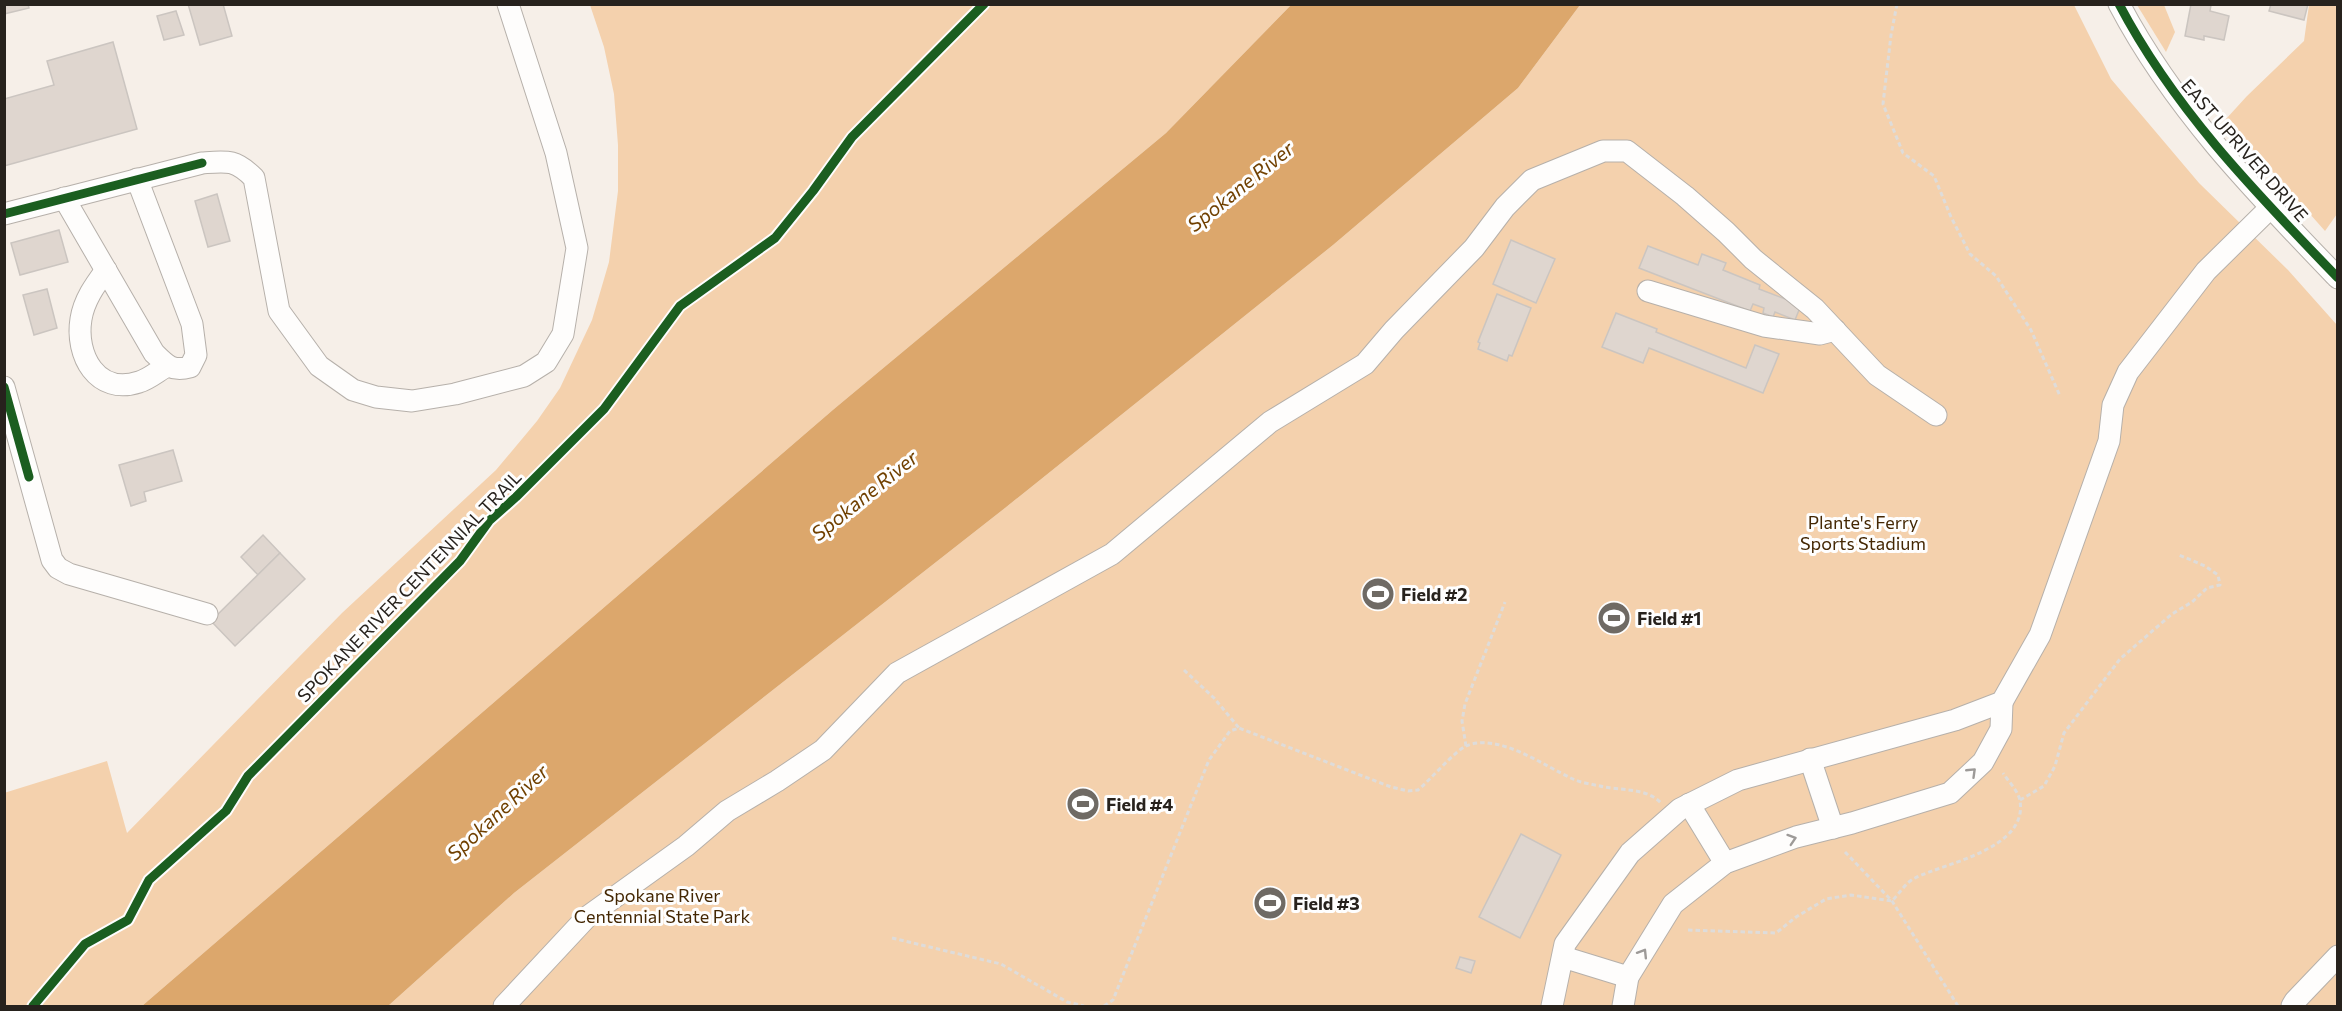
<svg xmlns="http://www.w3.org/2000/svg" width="2342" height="1011" viewBox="0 0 2342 1011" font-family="Commissioner,sans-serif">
<rect width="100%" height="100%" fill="#f6efe8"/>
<g fill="#f4d1ad">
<path d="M590,5H1291L1166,133L834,409L142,1006H5L4,793L107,761L127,833L342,613L496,470L537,421L560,388L592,320L609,262L618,191V145L614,94L604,47Z"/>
<path d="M1580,5H2074L2111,79L2199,183L2288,270L2337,325V1006H388L514,893L1005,508L1333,245L1518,88Z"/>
<path d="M2137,5H2164L2175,32L2166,52Z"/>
<path d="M2309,5H2337V214L2325,231L2226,119L2247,96L2304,41Z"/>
</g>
<path fill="#dca76c" d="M1291,5H1580L1518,88L1333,245L1005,508L514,893L388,1006H142L834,409L1166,133Z"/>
<g fill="#dfd6cf" stroke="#cbc5c0" stroke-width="1.5">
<path d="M4,4H28L29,8L4,14Z"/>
<path d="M188,4H223L232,36L200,45Z"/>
<path d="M2191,4L2211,5L2210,11L2229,16L2224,40L2204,36V40L2185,36Z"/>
<path d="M2271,4H2308L2304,20L2269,11Z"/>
<path d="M176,11L184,35L164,40L157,16Z"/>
<path d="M113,42L137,129L4,166V99L54,85L47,61Z"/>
<path d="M217,194L230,241L208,247L195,201Z"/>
<path d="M59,230L68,262L20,275L11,243Z"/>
<path d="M1511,240L1555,259L1536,303L1493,284Z"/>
<path d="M1648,246L1698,265L1702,254L1726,263L1723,270L1760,285L1759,289L1801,305L1795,320L1775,312L1773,317L1763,313L1764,308L1753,304L1750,311L1639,268Z"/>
<path d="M47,289L57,328L34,335L23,295Z"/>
<path d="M1497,294L1531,308L1512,356L1509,355L1507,361L1478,349L1480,343L1478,342Z"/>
<path d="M1616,313L1657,329L1656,332L1746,368L1755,345L1779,354L1763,393L1649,348L1643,363L1602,347Z"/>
<path d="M173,450L182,481L144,492L146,501L131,506L119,465Z"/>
<path d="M263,535L280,553L258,575L241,557Z"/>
<path d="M280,553L305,579L235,646L211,621Z"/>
<path d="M1521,834L1561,855L1520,938L1479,917Z"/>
<path d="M1460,957L1475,961L1471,973L1456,968Z"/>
</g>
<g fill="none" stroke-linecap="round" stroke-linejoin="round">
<g stroke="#b6b0aa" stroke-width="23">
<g id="minor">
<path d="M2119,4C2174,109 2256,193 2338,278"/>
<path d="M64,198L154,353C166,365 172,372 190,367L196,355L192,324L137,179"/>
<path d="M4,214L202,163C227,161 235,159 254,178L279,311L319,366L353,390L376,397L412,401L455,394L524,376L546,362L563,334L577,248L556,153L508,4"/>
<path d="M106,270C95,285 84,300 81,319C75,355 97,396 139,382C149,379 158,371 167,366"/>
<path d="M1648,291L1764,326L1820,334L1835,330"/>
<path d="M4,387L52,560L58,568L69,574L207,614"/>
<path d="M1810,759L1833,828"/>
<path d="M1689,804L1725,863"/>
<path d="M1563,957L1628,977"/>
<path d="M504,1006L587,917L686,846L727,811L777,781L823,750L897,673L1112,554L1270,422L1365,364L1394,330L1474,248L1505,207L1532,180L1603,151H1627L1685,196L1726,232L1753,259L1815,309L1877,375L1936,415"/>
<path d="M1552,1006L1565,944L1630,853L1680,809L1738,780L1955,720L2002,702L2040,635L2109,441L2113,405L2128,372L2206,271L2270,208"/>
<path d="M1623,1006L1628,977L1673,904L1725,863L1796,837L1852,823L1950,793L1983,762L2001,729L2002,702"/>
<path d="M2292,1006L2295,1001L2338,956"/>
</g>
</g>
<g stroke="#dedcda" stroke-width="3" stroke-dasharray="4.5 3" stroke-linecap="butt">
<path d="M1897,4L1891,35L1883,104L1903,153L1934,176L1951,217L1970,254L1996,276L2031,330L2060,396"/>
<path d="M1184,670L1214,698L1239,728"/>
<path d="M1466,746L1462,721L1465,704L1505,602"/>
<path d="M2020,800L2044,786L2055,766L2064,733L2120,659L2172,614L2192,602L2207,588L2220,585L2218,575L2205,566L2179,555"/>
<path d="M1845,852L1892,901L1958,1006"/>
<path d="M1688,930L1776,933L1796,917L1826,899L1851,895L1892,901C1899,894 1906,882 1915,878C1945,863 2028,849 2020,801C2019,792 2008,781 2003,773"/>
<path d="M892,938L1001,964L1067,1002L1084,1006"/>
<path d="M1104,1006L1113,1000L1209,760L1230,731L1239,728L1391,787L1408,791L1418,790C1429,781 1456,750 1466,746C1498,732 1544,766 1573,779C1581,783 1591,784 1600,786C1619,791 1646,787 1661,803"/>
</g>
<use href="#minor" stroke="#fefdfc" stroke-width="21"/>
<g stroke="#fefefe" stroke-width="13">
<g id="cycleway">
<path d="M2119,4C2174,109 2256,193 2338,278"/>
<path d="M4,214L202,163"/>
<path d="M4,387L29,477"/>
<path d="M33,1006L85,944L128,920L149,880L226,811L248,776L460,561L489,521L516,497L604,409L680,306L775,238L813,191L852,137L984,4"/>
</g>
</g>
<use href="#cycleway" stroke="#1b5e20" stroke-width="9"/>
</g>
<defs><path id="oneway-chevron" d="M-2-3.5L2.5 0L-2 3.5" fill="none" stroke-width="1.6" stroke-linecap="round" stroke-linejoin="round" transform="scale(1.5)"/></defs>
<g stroke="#9d9a98">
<use href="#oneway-chevron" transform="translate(1972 772) rotate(-44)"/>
<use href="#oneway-chevron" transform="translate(1792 839) rotate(-18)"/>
<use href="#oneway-chevron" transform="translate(1643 953) rotate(-58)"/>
</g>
<defs>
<g id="stadium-disc" transform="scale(1.725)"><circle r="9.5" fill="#6f6a64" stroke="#fefefe"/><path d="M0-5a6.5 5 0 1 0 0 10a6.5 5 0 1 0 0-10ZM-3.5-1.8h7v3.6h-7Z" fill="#fff"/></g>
</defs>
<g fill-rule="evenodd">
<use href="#stadium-disc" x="1378" y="594"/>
<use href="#stadium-disc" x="1614" y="618"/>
<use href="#stadium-disc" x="1083" y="804"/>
<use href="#stadium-disc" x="1270" y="903"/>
</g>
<g text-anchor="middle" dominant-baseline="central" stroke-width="6" stroke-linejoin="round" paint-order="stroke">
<g font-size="18" fill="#27221d" stroke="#fefefe">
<text transform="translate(2245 150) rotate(49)">EAST UPRIVER DRIVE</text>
<text transform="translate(409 586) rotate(-46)">SPOKANE RIVER CENTENNIAL TRAIL</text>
</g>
<g font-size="18" fill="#442703" stroke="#fefefe">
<text x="1863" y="522">Plante's Ferry<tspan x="1863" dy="21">Sports Stadium</tspan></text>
<text x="662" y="895">Spokane River<tspan x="662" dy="21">Centennial State Park</tspan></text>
</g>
<g font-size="18" font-weight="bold" fill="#27221d" stroke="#fefefe" text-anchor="start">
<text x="1401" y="594">Field #2</text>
<text x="1637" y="618">Field #1</text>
<text x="1106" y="804">Field #4</text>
<text x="1293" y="903">Field #3</text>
</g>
<g font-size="20" font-style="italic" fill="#704000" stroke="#fefefe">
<text transform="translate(1240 186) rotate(-39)">Spokane River</text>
<text transform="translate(864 495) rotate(-39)">Spokane River</text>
<text transform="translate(497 812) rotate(-43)">Spokane River</text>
</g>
</g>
<rect width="2342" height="1011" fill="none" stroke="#27221d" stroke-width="12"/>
</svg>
